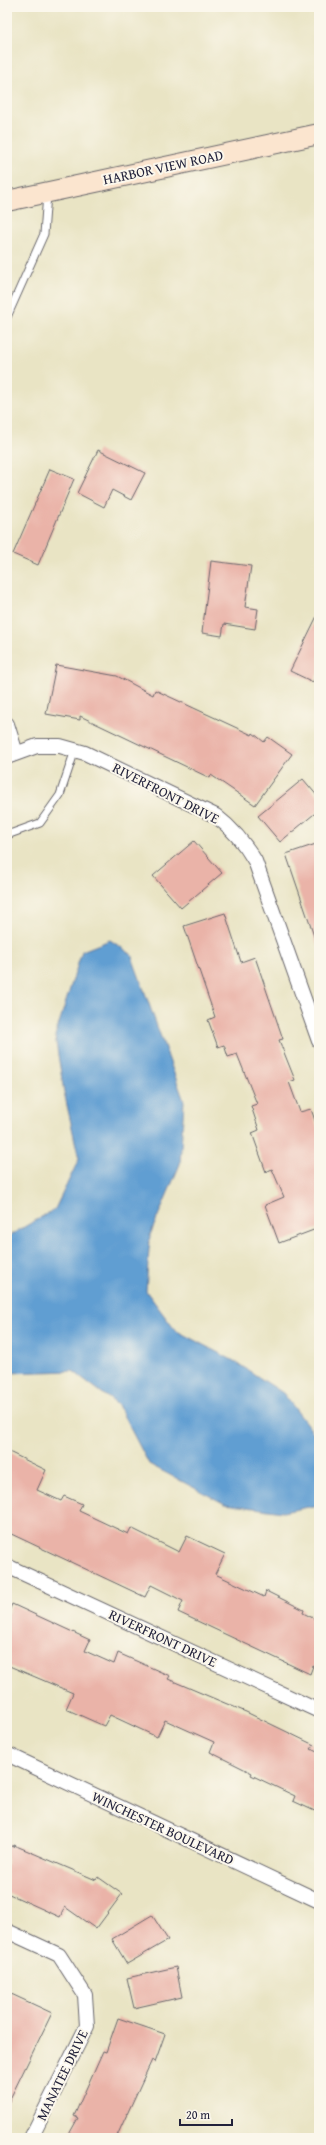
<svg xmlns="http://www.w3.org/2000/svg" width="326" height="2145" viewBox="0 0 326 2145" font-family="'Gentium Book Plus',serif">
<rect width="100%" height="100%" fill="#fbf7ec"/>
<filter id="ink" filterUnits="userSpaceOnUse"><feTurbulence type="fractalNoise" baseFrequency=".025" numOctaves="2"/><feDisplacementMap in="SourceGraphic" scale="8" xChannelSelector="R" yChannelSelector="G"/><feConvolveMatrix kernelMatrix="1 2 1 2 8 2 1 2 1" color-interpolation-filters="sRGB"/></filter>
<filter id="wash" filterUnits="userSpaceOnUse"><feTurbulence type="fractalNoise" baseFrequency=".012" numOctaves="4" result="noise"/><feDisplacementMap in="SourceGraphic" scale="16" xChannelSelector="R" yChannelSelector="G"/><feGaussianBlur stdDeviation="0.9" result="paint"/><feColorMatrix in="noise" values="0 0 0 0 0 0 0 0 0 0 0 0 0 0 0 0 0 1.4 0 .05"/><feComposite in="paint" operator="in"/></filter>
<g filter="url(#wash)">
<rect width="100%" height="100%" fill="#e9e4c4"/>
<path fill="#619ed2" stroke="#426086" d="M110,940L131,954L184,1101L180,1164L150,1235L146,1291L175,1330L234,1361L283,1393L319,1440V1505L283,1512L225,1504L149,1464L118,1405L73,1371L7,1373V1237L55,1209L79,1159L64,1092L55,1036L82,951Z"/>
<g id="blocks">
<g fill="#eab3a8">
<path d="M98,450L145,473L131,500L112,490L104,507L77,493Z"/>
<path d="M50,469L74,479L38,565L13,554Z"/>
<path d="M211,561L251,566L245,607L258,609L255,629L224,624L222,636L202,633Z"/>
<path d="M319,612V671L313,682L290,671Z"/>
<path d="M56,665L117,676L153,695L155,690L252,735L253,733L264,742L268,737L292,754L255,805L211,775L210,778L80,716V720L46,714Z"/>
<path d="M303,779L319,798V810L280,842L258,816Z"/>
<path d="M194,841L222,873L181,908L153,876Z"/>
<path d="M319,843V945H317L286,854Z"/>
<path d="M225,913L241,962L255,957L283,1039L279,1040L295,1080L289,1082L300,1112L311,1109L319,1132V1228L279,1243L265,1205L284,1197L272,1169L266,1172L252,1133L259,1130L251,1106L257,1104L237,1054L228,1057L224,1045L218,1047L208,1020L215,1017L184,926Z"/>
<path d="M7,1451L46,1470L37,1490L61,1501L64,1496L82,1504L79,1511L128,1534L131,1528L179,1552L187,1536L225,1554L215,1574L264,1597L266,1591L304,1610L303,1613L319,1621V1669L313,1666L310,1674L178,1612L183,1601L151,1585L145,1597L7,1532Z"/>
<path d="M12,1604L90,1640L85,1651L114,1664L118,1653L170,1676L168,1679L246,1712L314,1745L311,1749L319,1753V1813L293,1801L295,1796L251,1775L252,1773L210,1752L214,1742L165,1720L157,1737L110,1715L104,1726L66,1709L73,1693L7,1665V1615Z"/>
<path d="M7,1844L13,1847L14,1845L96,1880L98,1877L122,1894L96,1929L65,1907L60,1917L7,1893Z"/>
<path d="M152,1915L168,1940L127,1964L112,1939Z"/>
<path d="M176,1967L182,1997L134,2008L127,1978Z"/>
<path d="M7,1992L52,2013L7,2105Z"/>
<path d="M118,2018L165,2034L155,2062L152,2060L116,2138H67L78,2118L74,2116L103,2051L106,2052Z"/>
</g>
</g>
</g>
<g filter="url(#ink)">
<use href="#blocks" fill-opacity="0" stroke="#68666b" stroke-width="1"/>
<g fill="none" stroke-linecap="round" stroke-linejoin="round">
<g stroke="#68666b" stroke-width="9">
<g id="lane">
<path d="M7,317L44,234L47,194"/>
<path d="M7,835L40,823L60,795L75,750"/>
</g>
</g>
<g stroke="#68666b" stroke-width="16">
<g id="street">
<path d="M7,724L16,753"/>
<path d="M7,757L37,746H60L85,753L216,816C233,829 244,842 255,861L319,1041"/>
<path d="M7,1566L319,1711"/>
<path d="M7,1754L319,1901"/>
<path d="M7,1931L59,1955L85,1995L87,2026L31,2138"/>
</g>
</g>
<g stroke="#68666b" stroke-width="22">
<path id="secondary" d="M7,201L319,134"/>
</g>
<use href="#lane" stroke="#fff" stroke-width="7"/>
<use href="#street" stroke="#fff" stroke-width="14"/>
<use href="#secondary" stroke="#fbe5cf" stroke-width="20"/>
</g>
</g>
<g text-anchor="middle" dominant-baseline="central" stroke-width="4" stroke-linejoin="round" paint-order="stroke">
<g font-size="14" fill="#22223b" stroke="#fbf7ec">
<text transform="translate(163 167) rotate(-12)">HARBOR VIEW ROAD</text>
<text transform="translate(166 793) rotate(27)">RIVERFRONT DRIVE</text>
<text transform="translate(163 1638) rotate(25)">RIVERFRONT DRIVE</text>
<text transform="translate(163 1828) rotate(25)">WINCHESTER BOULEVARD</text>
<text transform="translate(62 2075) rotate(-64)">MANATEE DRIVE</text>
</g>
</g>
<rect width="326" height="2145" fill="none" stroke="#fbf7ec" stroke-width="24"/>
<path d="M180 2119v6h52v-6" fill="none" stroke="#22223b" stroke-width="2"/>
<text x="186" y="2119" font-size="12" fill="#22223b" stroke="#fbf7ec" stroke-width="3" paint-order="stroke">20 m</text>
</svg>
